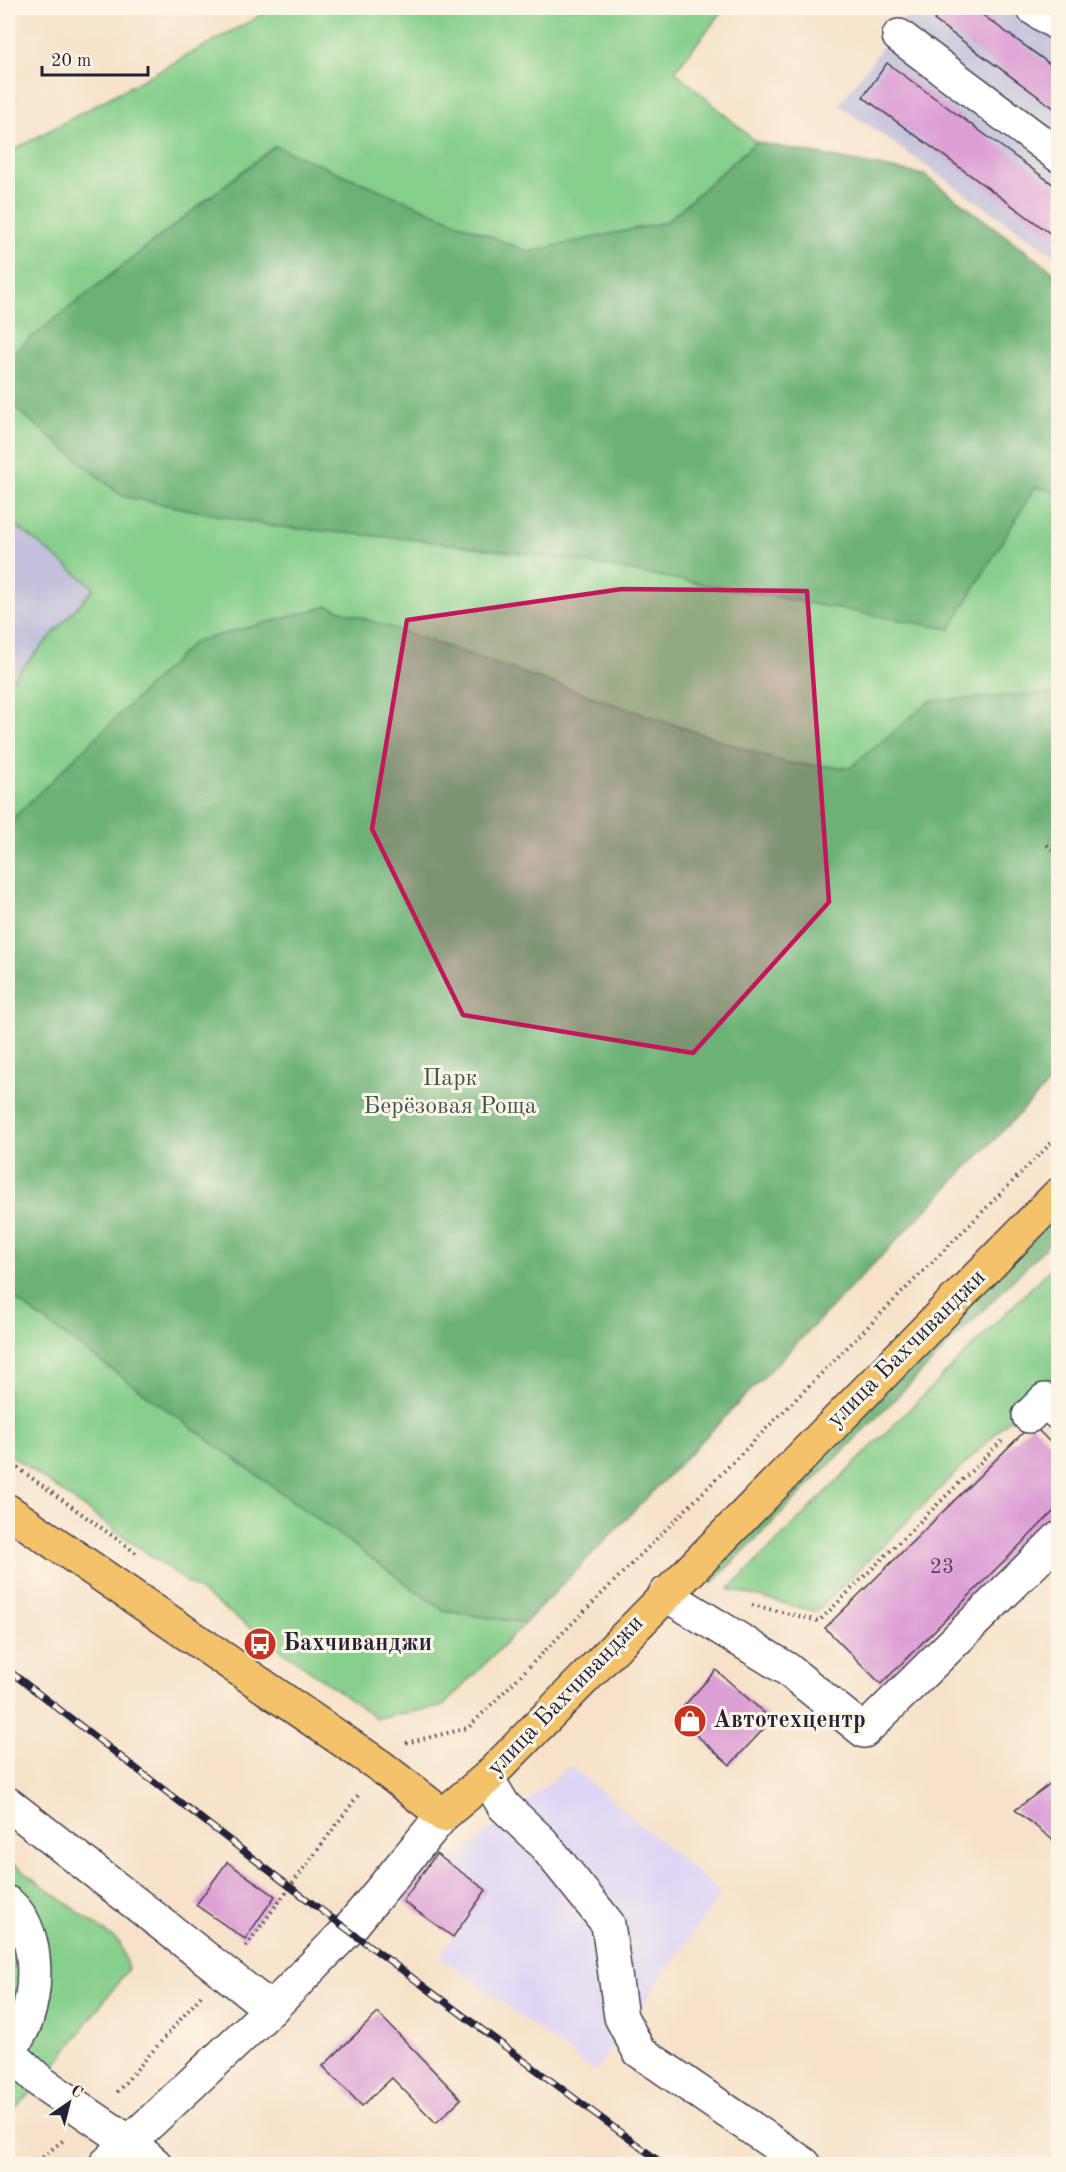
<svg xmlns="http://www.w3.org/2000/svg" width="1066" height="2172" viewBox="0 0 1066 2172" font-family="'Old Standard TT',serif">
<rect width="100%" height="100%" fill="#fcf5e5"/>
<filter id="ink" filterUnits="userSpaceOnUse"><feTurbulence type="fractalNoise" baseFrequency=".0167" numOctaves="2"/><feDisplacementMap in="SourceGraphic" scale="12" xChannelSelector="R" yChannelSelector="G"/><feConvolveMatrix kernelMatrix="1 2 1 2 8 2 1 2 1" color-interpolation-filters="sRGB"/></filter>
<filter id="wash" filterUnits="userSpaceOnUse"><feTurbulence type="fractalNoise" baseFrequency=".008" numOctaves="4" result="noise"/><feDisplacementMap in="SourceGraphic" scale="24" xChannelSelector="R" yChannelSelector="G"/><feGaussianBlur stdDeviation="1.35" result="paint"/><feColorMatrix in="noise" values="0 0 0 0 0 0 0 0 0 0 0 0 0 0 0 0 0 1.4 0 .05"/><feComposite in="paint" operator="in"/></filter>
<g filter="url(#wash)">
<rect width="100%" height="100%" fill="#f7e2c9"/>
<path fill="#dfd5f5" d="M571,1766L721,1893L595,2072L440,1956L486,1890L449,1863Z"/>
<g fill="#c3c1db">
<path d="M912,8H1058V258L839,105Z"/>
<path d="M8,519L94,588L8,684Z"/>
</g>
<g fill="#86cf8b" stroke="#547863" stroke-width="1.5">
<path d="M274,8H725L675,71L756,142L666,222L528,252L275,146L8,356V153Z"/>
<path d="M8,402L122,496L272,526L419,540L572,560L950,629L1035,486L1058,493V693L930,702L850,768L786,763L8,824V684L94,588L8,519Z"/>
<path d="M1058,1261V1371L816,1612L729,1589Z"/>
<path d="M8,1294L444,1611L525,1623L442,1707L376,1718L8,1453Z"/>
<path d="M8,1860L120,1943L128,1969L42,2083L8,2115Z"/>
</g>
<g fill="#6cb277" stroke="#476a59" stroke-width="1.5">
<path d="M756,142L924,175L1058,275V493L1035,487L950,629L572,560L419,540L272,526L122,496L8,402V356L275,146L528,252L666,222Z"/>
<path d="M328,606L786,763L850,768L930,701L1058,693V1074L525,1623L444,1611L8,1294V823L194,642Z"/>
<path d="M1058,1203V1235L712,1583L688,1570Z"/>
</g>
<g id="blocks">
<g fill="#dda0d5">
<path d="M943,8H973L1058,70V111L934,20Z"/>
<path d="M887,63L1058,188V239L863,97Z"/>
<path d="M1032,1424L1058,1450V1507L881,1684L825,1628Z"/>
<path d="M716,1670L772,1720L730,1765L675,1716Z"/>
<path d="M1051,1783L1058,1791V1844L1015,1810Z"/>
<path d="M436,1854L486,1890L453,1937L403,1901Z"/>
<path d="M227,1862L275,1896L245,1939L196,1905Z"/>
<path d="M378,2013L461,2099L436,2123L392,2078L362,2106L323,2066Z"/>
</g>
</g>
</g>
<g filter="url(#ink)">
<use href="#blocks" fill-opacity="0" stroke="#423f50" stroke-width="1.5"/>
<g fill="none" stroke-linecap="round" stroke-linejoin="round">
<g stroke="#423f50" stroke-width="36">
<g id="minor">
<path d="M1033,8L1058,24"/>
<path d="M899,36L1058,155"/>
<path d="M1029,1416L1045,1400L1058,1413"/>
<path d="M665,1594L787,1669L864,1731L1058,1539"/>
<path d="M487,1778L504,1806L542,1842L608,1924L621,2017L639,2051L804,2164"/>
<path d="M8,1804L271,2009"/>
<path d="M8,1903C39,1929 38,1985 26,2021C23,2031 14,2043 8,2053"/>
<path d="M9,2052L42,2083L129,2142L155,2164"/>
<path d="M106,2164L271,2009L349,1929L443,1815"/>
</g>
</g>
<g stroke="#423f50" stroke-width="36">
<path id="major" d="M8,1511L380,1766L443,1815L487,1778L1058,1195"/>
</g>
<g stroke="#423f50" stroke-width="4" stroke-dasharray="1.5 4.5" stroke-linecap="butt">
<path d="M1047,845L1058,854"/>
<path d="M8,1461L139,1555"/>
<path d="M752,1605L819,1621L1004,1439"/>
<path d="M406,1743L468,1728L1058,1136"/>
<path d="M246,1946L360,1793"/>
<path d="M117,2092L201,1996"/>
<path d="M33,2164L65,2139"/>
</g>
<use href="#minor" stroke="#fff" stroke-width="33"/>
<use href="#major" stroke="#f3c26a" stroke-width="33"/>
<g stroke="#22223b" stroke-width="7">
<path id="rail" d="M8,1670L289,1886L663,2164"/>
</g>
<use href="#rail" stroke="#fcf5e5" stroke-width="4.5" stroke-dasharray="14" stroke-linecap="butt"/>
</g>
</g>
<path fill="#c2185b" fill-opacity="0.2" stroke="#c2185b" stroke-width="4.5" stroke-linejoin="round" d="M622,589L807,591L829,902L693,1053L463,1015L372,829L407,620Z"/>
<defs>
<g id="bus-disc" transform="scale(1.725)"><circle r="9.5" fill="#c8321e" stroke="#fcf5e5"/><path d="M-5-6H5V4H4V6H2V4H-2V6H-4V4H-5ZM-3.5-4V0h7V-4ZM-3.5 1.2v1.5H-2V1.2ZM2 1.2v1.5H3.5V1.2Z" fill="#fff"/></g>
<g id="shop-disc" transform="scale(1.725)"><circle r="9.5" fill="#c8321e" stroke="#fcf5e5"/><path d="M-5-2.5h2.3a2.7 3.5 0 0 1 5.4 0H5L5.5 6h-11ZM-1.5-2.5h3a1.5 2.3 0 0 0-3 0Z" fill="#fff"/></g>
</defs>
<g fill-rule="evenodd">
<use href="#bus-disc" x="260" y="1644"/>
<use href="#shop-disc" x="690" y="1721"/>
</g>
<g text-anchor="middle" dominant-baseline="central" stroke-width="6" stroke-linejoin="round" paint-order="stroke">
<g font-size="21" fill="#514262">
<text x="942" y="1567">23</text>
</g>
<g font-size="24" fill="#405653" stroke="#fcf5e5">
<text x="450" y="1079">Парк<tspan x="450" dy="28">Берёзовая Роща</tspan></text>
</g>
<g font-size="24" fill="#22223b" stroke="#fcf5e5">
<text transform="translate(907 1349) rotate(-45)">улица Бахчиванджи</text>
<text transform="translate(566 1696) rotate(-46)">улица Бахчиванджи</text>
</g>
<g font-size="24" font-weight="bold" fill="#22223b" stroke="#fcf5e5" text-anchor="start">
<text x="283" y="1644">Бахчиванджи</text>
<text x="713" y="1721">Автотехцентр</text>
</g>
</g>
<rect width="1066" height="2172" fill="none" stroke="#fcf5e5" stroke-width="30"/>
<g transform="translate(69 2103) rotate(35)" stroke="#fcf5e5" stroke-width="4.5" paint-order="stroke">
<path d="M0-4.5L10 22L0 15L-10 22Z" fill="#22223b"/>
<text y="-9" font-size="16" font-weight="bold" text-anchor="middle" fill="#22223b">С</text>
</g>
<path d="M42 66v9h106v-9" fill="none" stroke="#22223b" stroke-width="3"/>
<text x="51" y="66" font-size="18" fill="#22223b" stroke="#fcf5e5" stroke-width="4.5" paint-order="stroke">20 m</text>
</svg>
